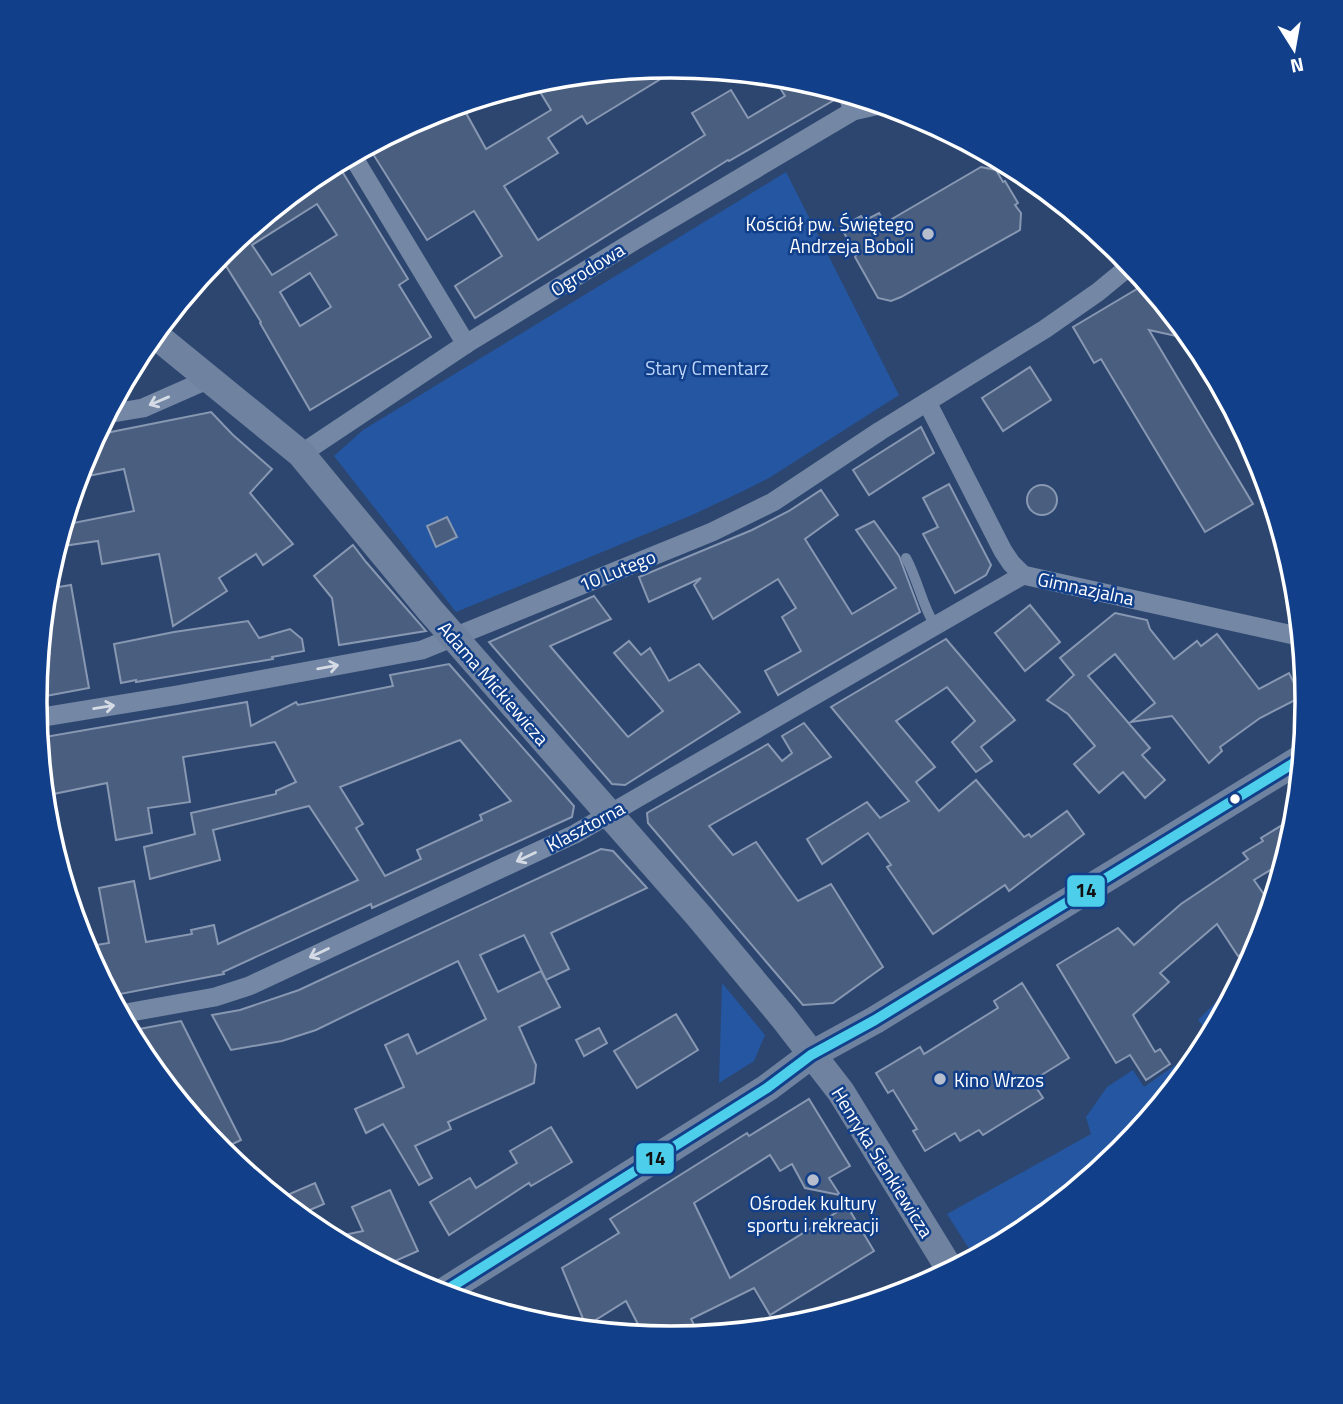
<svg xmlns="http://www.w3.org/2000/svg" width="1343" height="1404" viewBox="0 0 1343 1404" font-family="'Titillium Web',sans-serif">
<rect width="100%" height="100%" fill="#2d466f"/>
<g fill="#2456a1">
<path d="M786,172L899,395L769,478L743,491L692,515L456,612L334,456L363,430Z"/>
<path d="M1244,974L1211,1036L1198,1020Z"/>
<path d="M722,983L765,1035L754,1061L719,1083Z"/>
<path d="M1208,1042L1200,1056L1121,1152L1025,1231L975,1258L947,1214L1091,1134L1086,1117L1107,1087L1133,1070L1144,1087Z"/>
</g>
<g fill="#4a5e7f" stroke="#8898b2" stroke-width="2" fill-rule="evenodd">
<path d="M672,66H682L587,124L582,116L548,138L558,153L504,186L538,240L705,135L692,113L731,90L748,118L785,96L772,75L796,78L835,90L836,99L729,161L728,160L475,318L455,286L502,256L474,211L427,240L368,146L428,114L461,104L486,149L551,110L534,82L548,78Z"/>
<path d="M337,163L408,279L399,285L431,337L310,410L260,323L261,322L221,258L234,249L231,244L262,219L312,187L308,181ZM317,204L337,235L272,275L252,245ZM310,273L331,307L300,326L280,292Z"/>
<path d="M981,167L996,170L1003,182L1005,181L1018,203L1015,205L1021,213L1020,230L901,297L891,301L878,298L855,257L856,255L841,227L861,216L864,221L879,213L885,223Z"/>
<path d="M1147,283L1194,340L1149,330L1253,504L1205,532L1101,359L1094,363L1073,327Z"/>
<path d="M1030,367L1051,400L1003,431L982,398Z"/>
<path d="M211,412L233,435L272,469L250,493L293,544L263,565L256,554L219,578L227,591L173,626L159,554L102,564L98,541L56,547L63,525L134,511L124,469L78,478L84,458L96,435Z"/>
<path d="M921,427L934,453L869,495L853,470Z"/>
<path d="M949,484L991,565L986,575L955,593L923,534L938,527L923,498Z"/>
<circle cx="1042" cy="500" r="15"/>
<path d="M821,490L838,515L805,539L852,614L896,588L856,530L874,521L899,556L920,612L778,695L765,671L801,651L782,617L796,608L778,579L713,619L694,585L701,578L649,602L639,577L752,530L789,511Z"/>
<path d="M447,517L457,537L436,547L427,526Z"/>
<path d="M353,545L366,562L426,631L339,645L332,598L314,576Z"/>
<path d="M71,585L89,688L35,698L40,656L50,654L44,615L46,589Z"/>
<path d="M594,596L611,619L550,646L628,737L663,711L614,653L629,641L641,655L650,648L669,681L699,664L740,712L625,785L612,784L489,642Z"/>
<path d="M1030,605L1060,642L1025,671L995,633Z"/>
<path d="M1115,613L1147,620L1150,629L1174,659L1197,641L1201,646L1217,634L1259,689L1289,673L1301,697L1260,718L1220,747L1222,751L1209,763L1172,716L1131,722L1155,703L1115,654L1088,676L1150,748L1142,755L1165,780L1145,798L1123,772L1099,793L1074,764L1095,746L1068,714L1047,700L1074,675L1060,658Z"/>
<path d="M248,621L259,638L290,629L302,639L304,651L272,657L273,659L136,682V680L121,683L114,644L174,632Z"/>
<path d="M946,639L1015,720L981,747L992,761L976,772L952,742L975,721L947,687L896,721L935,767L916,782L939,811L976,780L1024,837L1029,834L1031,837L1067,811L1084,834L1009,891L1005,885L933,934L887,867L891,865L868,833L822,864L807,839L867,802L880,818L909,801L831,707Z"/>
<path d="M449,664L574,806L572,817L372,908L371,904L223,972L224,974L110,996L84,947L109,943L99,888L134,881L146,942L192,934L191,930L214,925L218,944L358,880L309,806L213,830L220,860L150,879L144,847L195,834L191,813L276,794V791L296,782L275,742L183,757L190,802L148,808L152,833L116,840L107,783L44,796L39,738L247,702L251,726L296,702L298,705L393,686L390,675ZM460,740L511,801L480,815L482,820L417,850L421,859L385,876L356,828L363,824L340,787Z"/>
<path d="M804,723L831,757L709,826L733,855L756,842L798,901L831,884L883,967L833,1003L803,1005L648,823L647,813L768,744L782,761L792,753L782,736Z"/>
<path d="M1297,816L1285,861L1254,880L1272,906L1261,941L1238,956L1217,924L1160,973L1169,982L1133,1015L1155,1052L1160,1049L1170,1064L1146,1080L1130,1055L1116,1063L1057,965L1118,928L1134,945L1181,904L1248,859L1243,853L1263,841L1261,838Z"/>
<path d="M601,849L613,851L647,888L551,933L569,969L546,980L524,935L480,955L498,992L541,971L560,1007L519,1027L536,1065L534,1083L448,1122L451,1129L415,1146L432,1178L419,1185L383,1124L366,1133L355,1109L404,1087L385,1045L408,1034L417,1054L486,1019L458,961L316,1030L282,1041L231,1050L212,1015L240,1010L299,990Z"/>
<path d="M1022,983L1069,1058L1040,1076L1042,1079L1034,1084L1043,1098L983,1135L979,1130L960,1141L955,1133L925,1151L913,1131L917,1129L893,1090L888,1093L876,1073L920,1047L924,1054L998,1008L994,1001Z"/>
<path d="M676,1014L698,1050L637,1088L614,1051Z"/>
<path d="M181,1021L241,1140L220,1150L142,1055L129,1031Z"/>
<path d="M599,1028L607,1043L584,1056L576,1040Z"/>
<path d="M809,1099L850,1166L829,1178L840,1195L805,1188L792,1164L780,1171L770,1155L694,1203L730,1278L847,1206L874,1251L770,1315L754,1288L691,1319L700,1336L671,1338L644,1336L626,1301L586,1326L562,1268L619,1233L610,1219L747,1133L749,1136Z"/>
<path d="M551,1127L572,1162L531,1186L529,1183L449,1235L430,1202L470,1178L476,1188L517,1163L510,1151Z"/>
<path d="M315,1183L324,1204L298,1215L278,1199Z"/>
<path d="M390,1190L418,1251L384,1266L330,1238L363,1231L352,1207Z"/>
</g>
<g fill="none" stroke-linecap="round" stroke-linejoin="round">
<path stroke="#7487a4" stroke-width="10" d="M906,558C918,580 922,605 935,626"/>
<g stroke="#7487a4" stroke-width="19">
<path d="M847,93L853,111"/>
<path d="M352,155L466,344"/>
<path d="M927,402L1003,551L1011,563L1023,575L1302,637"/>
<path d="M107,414L143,408L209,379"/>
<path d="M301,454L466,344L634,241L853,111L884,104"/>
<path d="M37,718L178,695L422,650L712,532L773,502L880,431L1045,329L1098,292L1132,264"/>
<path d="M120,1014L215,997L249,986L575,834L1023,575"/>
</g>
<g stroke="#6f829f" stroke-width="28">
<path d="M154,334L301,454L430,610L698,915L783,1017L841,1092L951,1271"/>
<path d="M440,1294L767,1088L811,1055L875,1020L1302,758"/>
</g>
<g stroke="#123f8a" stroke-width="16">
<path id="bus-1" d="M440,1294L767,1088L811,1055L875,1020L1302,758"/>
</g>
<use href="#bus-1" stroke="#4dcfeb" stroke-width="10"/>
</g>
<defs><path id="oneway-shaft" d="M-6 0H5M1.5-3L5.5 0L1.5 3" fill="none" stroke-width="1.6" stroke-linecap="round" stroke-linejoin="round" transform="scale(1.75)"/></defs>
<g stroke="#d5dbe4">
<use href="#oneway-shaft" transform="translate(159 401) rotate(157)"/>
<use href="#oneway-shaft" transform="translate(328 667) rotate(-10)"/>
<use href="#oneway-shaft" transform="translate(104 707) rotate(-9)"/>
<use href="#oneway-shaft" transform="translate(526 857) rotate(155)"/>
<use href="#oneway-shaft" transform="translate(319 953) rotate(155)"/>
</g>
<g fill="#b6becd" stroke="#123f8a" stroke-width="2.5">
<circle cx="928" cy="234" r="7"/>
<circle cx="940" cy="1079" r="7"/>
<circle cx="813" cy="1180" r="7"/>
</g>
<circle fill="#fff" stroke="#123f8a" stroke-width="2.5" cx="1235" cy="799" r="6"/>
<g text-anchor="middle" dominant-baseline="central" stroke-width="5" stroke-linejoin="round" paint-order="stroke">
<g font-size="19" fill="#fff" stroke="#123f8a" text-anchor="end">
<text x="914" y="223">Kościół pw. Świętego<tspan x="914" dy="22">Andrzeja Boboli</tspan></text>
<text x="954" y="1079" text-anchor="start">Kino Wrzos</text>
<text x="813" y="1202" text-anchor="middle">Ośrodek kultury<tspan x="813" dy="22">sportu i rekreacji</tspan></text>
</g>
<g font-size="19" fill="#fff" stroke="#123f8a">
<text transform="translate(587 269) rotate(-32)">Ogrodowa</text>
<text transform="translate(617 570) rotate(-22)">10 Lutego</text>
<text transform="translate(1086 588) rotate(12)">Gimnazjalna</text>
<text transform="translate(494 683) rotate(49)">Adama Mickiewicza</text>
<text transform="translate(585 826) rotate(-28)">Klasztorna</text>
<text transform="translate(883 1162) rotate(58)">Henryka Sienkiewicza</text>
</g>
<g font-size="19" fill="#bed7fc" stroke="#123f8a">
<text x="707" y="367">Stary Cmentarz</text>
</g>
</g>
<path d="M0 0H1343V1404H0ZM47 702a624 624 0 1 1 1248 0a624 624 0 1 1-1248 0Z" fill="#123f8a" fill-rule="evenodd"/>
<path fill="none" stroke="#fff" stroke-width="3.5" d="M47 702a624 624 0 1 1 1248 0a624 624 0 1 1-1248 0Z"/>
<g stroke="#123f8a" stroke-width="2.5">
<rect x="1066" y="874" width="40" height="34" rx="7" fill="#4dcfeb"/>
<rect x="635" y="1142" width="40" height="33" rx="7" fill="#4dcfeb"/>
</g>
<g font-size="19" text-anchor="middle" font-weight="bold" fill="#111">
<text x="1086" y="897">14</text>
<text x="655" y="1165">14</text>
</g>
<g transform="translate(1294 49) rotate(169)" stroke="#123f8a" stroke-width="5" paint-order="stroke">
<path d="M0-5L12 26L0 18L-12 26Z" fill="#ffffff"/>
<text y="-10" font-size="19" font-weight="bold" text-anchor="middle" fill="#ffffff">N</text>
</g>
</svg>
